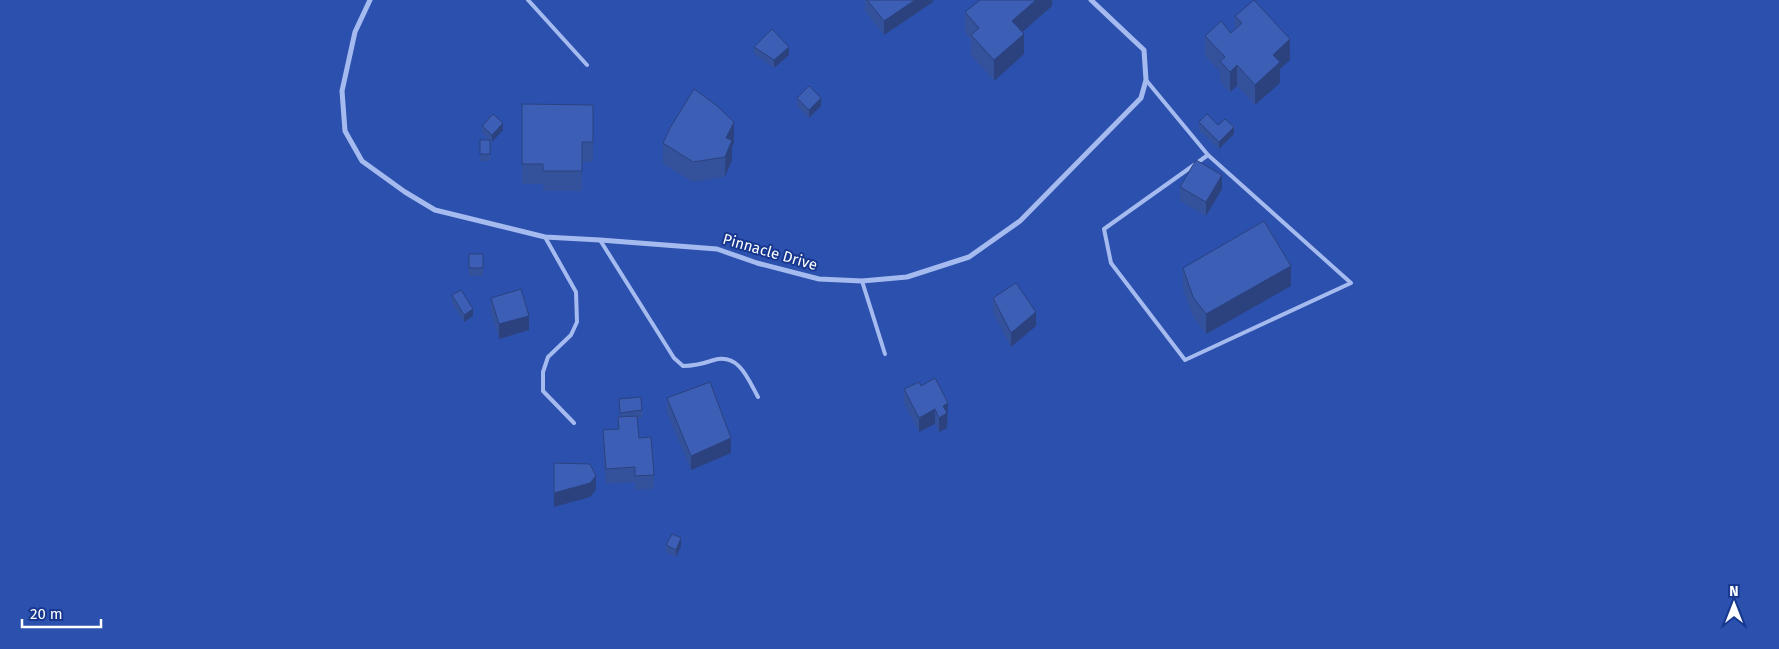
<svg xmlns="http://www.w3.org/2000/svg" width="1779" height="649" viewBox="0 0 1779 649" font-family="'Fira Sans',sans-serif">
<rect width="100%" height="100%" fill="#18388f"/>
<rect fill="#2b50ad" x="0" y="0" width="1779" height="649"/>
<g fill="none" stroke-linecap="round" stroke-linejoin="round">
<g stroke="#a5baef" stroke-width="4">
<path d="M528,0L587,65"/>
<path d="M1146,80L1208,155L1351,283L1185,360L1111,263L1104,229L1208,155"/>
<path d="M545,237L576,292L577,322L571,335L548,357L543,372V391L574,423"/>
<path d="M600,240L674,358L683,366C694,366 702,364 714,360C739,353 748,379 758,397"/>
<path d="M862,281L885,354"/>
</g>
<path stroke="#a5baef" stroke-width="5" d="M370,0L355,32L342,91L345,131L362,161L405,192L435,210L545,237L600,240L717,249L757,263L819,279L862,281L907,277L969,257L1020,221L1141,98L1146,80L1144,50L1091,0"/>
</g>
<g fill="#34519c">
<path d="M865,0H933V2L884,35L865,11Z"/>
<path d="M1052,0V6L1022,32L1024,54L994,81L971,55V39L965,33V12Z"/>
<path d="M1235,16L1290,60L1280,69V83L1255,105L1237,86L1230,92L1220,82V72L1205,56V36L1231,33L1235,29Z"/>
<path d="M754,47L789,55L774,68L754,54Z"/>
<path d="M797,98L821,106L809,118L797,106Z"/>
<path d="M522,104L593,105V162H582V191H543V184H522Z"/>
<path d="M1199,122L1218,125L1234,134L1219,149L1199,130Z"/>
<path d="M482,126L503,130L492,142L490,141V161H480V140H489L482,133Z"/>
<path d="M663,143H734L732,147V160L725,177L693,182L663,164Z"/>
<path d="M1180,187L1222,189L1206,216L1180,201Z"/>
<rect x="469" y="254" width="14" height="22"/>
<path d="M1183,268L1291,286L1206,334L1193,317L1183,289Z"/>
<path d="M452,295L473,316L464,322L452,303Z"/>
<path d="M491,298L529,330L499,339L491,312Z"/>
<path d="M993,298L1036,326L1011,347L993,313Z"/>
<path d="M921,386L948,418H947V428L939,432L935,424L919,432L904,403V389Z"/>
<path d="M667,398L731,453L691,470L667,413Z"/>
<path d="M619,399L642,410V418H637L639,438L654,475V489L635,490V482L606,484L603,444V430L618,429V417H620Z"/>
<path d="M666,545L681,546L676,557L666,552Z"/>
</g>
<g fill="#2b427f">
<path d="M915,0H933V2L884,35V21Z"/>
<path d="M1036,0H1052V6L1012,41V21Z"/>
<path d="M1024,34V54L994,81V60Z"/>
<path d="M1290,39V60L1280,69V83L1255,105V85L1273,55Z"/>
<path d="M789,47V55L774,68V60Z"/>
<path d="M1237,65V86L1230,92V72Z"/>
<path d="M821,98V106L809,118V110Z"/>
<path d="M734,122V143L732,147V160L725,177L726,138Z"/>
<path d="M503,123V130L492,142V135Z"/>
<path d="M1234,127V134L1219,149V142Z"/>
<path d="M1222,175V189L1206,216V202Z"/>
<path d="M1291,266V286L1206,334V314Z"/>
<path d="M473,309V316L464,322V315Z"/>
<path d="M1036,312V326L1011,347V333Z"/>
<path d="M529,316V330L499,339V324Z"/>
<path d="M948,403L947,428L939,432V418L943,406Z"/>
<path d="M935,409V424L919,432V418Z"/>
<path d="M731,438V453L691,470V456Z"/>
<path d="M596,476V490L590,497L554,507V493Z"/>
<path d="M681,538V546L676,557V550Z"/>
</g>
<g fill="#3d5eb5" stroke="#2b427f">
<path d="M867,0H915L884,21Z"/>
<path d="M980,0H1036L1012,21L1024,34L994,60L971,35L979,28L965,12Z"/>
<path d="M1254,0L1290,39L1273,55L1280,62L1255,85L1237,65L1230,72L1220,61L1225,57L1205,36L1221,21L1231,33L1242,23L1235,16Z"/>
<path d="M772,29L789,47L774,60L754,47Z"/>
<path d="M809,86L821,98L809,110L797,98Z"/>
<path d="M694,89L716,105L734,122L726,138L732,140L725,157L693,162L663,143L670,128Z"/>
<path d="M522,104L593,105V142H582V171H543V164H522Z"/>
<path d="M493,114L503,123L492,135L482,126Z"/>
<path d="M1207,114L1218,125L1225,119L1234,127L1219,142L1199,122Z"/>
<rect x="480" y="140" width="10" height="14"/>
<path d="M1196,160L1222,175L1206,202L1180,187Z"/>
<path d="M1264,221L1291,266L1206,314L1193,297L1183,268Z"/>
<rect x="469" y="254" width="14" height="14"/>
<path d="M1016,283L1036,312L1011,333L993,298Z"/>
<path d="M521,289L529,316L499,324L491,298Z"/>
<path d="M461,290L473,309L464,315L452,295Z"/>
<path d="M935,378L948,403L943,406L947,413L939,418L935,409L919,418L904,389L919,382L921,386Z"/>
<path d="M710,382L731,438L691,456L667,398Z"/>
<path d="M641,397L642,410L620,413L619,399Z"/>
<path d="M637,416L639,438L651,437L654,475L635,476V467L606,469L603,430L619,429L618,417Z"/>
<path d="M554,463L590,464L596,476L590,483L554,493Z"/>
<path d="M672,534L681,538L676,550L666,545Z"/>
</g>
<g text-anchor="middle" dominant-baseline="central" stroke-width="4" stroke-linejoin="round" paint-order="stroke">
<g font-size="15" fill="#fff" stroke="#18388f">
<text transform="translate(770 252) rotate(16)">Pinnacle Drive</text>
</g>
</g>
<g transform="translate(1734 604)" stroke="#18388f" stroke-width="4" paint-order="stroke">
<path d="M0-4L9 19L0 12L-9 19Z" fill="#ffffff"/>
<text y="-8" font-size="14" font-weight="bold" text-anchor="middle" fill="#ffffff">N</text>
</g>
<path d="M22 619v8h79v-8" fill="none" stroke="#ffffff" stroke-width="2.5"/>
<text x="30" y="619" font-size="15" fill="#ffffff" stroke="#18388f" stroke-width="4" paint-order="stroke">20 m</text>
</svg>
